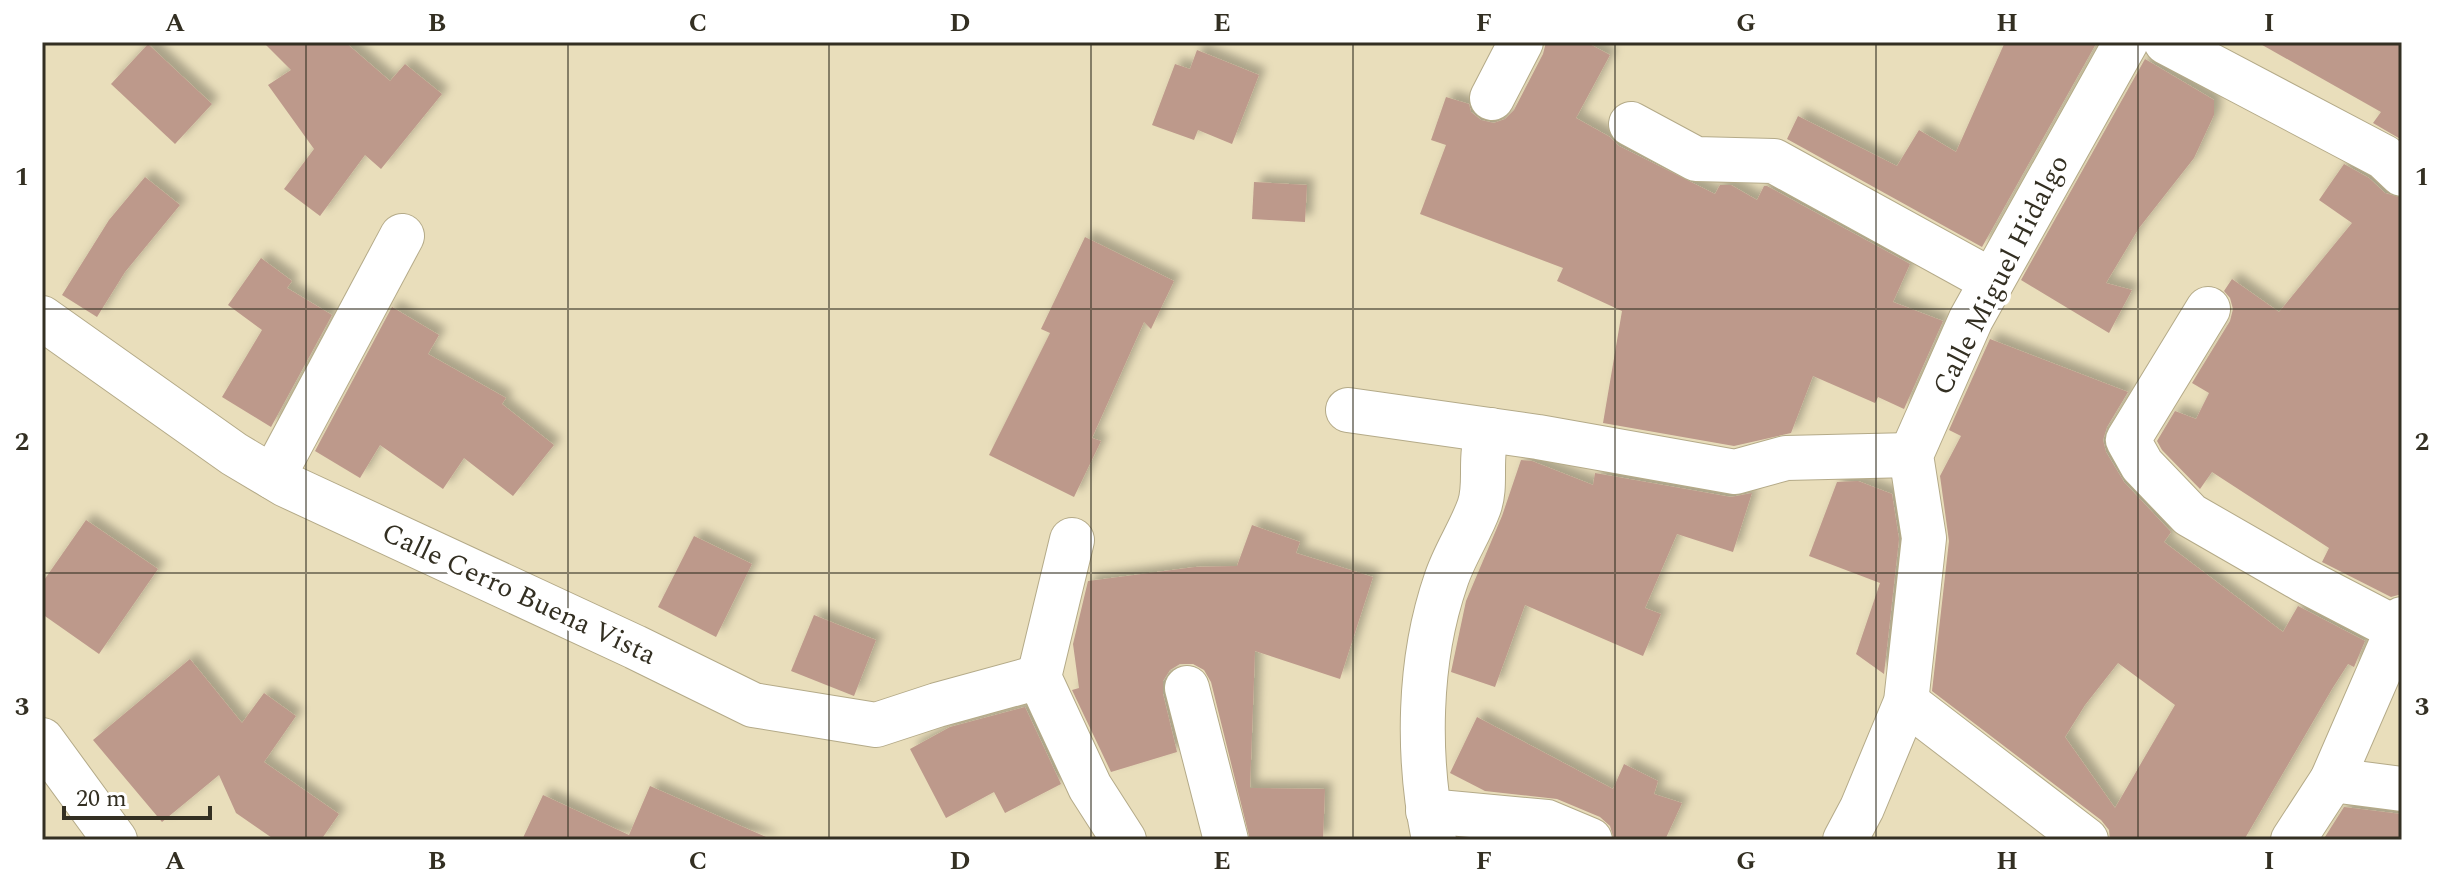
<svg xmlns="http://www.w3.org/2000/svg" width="2444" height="882" viewBox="0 0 2444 882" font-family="Spectral,serif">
<defs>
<filter id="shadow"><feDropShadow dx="7" dy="-7" stdDeviation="4" flood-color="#0004"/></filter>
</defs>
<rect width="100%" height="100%" fill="#e9debb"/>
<g fill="#bd998b" fill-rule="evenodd" filter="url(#shadow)">
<path d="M263,42H345L390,81L405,64L442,94L381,169L365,155L320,216L284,189L314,149L268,85L291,70Z"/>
<path d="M1546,42H1586L1610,55L1576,118L1610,137L1619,146L1715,194L1720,185H1731L1757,200L1764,186H1767L1910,264L1893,302L1943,321L1904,409L1878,397L1875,403L1813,376L1791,433L1734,446L1603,423L1622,311L1557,281L1563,268L1420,214L1446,145L1431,140L1446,97L1469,104L1471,112L1481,120L1494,123L1505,119L1514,110L1543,54Z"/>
<path d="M2005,42H2097L1982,247L1787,139L1798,116L1897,166L1919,130L1956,152Z"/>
<path d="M2257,42H2402V140L2373,123L2381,112Z"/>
<path d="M148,44L212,104L175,144L111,84Z"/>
<path d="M1197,50L1259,75L1232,144L1198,130L1194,140L1152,125L1175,64L1190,69Z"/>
<path d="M2145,59L2214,100V115L2194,158L2139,228L2106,283L2132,290L2109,333L2021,280Z"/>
<path d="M2344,164L2369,178L2385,193L2402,198V594L2391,597L2322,562L2329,548L2212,472L2200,489L2162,450L2157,441L2175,411L2196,419L2209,393L2192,383L2230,321L2233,309L2230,298L2224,291L2232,279L2279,312L2352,223L2319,200Z"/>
<path d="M145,177L180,205L125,272L97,317L62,295L109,220Z"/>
<path d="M1254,182L1307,185L1305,222L1252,219Z"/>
<path d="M1085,237L1174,281L1151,329L1144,322L1092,438L1101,441L1074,497L989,455L1050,333L1041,329Z"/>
<path d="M261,258L292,281L287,288L332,315L271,427L222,397L262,330L228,305Z"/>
<path d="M392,307L439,335L428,354L506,398L502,404L554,445L513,496L464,458L443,489L380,445L360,478L315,451Z"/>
<path d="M1990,339L2128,392L2107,427L2103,440L2106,452L2124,482L2171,532L2164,542L2283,632L2298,606L2365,641L2354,667L2348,664L2332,689L2244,840H2110L2109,830L2101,820L1932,691L1949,541L1940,476L1961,436L1949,430ZM2118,663L2175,705L2115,808L2065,737L2085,705Z"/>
<path d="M1521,460L1532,461L1593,485L1595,473L1731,497L1752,493L1733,552L1677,534L1645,608L1661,614L1643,656L1525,605L1495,687L1451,672L1466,601L1502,516Z"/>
<path d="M1858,481L1892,494L1899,539L1884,674L1856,654L1880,583L1809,556L1837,482Z"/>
<path d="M86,520L158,569L99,654L42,614V583Z"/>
<path d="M1252,525L1300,542L1296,553L1373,577L1340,679L1255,651L1250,788L1325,789L1323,840H1250L1211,682L1204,670L1193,664H1180L1170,670L1163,681V694L1177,752L1111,772L1072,690L1079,688L1073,644L1088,581L1195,567L1237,566Z"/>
<path d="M694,536L752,564L716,637L658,607Z"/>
<path d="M814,615L876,640L854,696L791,671Z"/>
<path d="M190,659L242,723L264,693L296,716L264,762L339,814L321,840H275L236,813L219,775L162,822L93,740Z"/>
<path d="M1025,707L1061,784L1005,813L994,792L946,818L910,749L950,727Z"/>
<path d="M1477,717L1613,789L1624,764L1658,781L1654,794L1682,803L1665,840H1614L1610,826L1600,817L1557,799L1485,791L1450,773Z"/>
<path d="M650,786L773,840H522L543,795L629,835Z"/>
<path d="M2344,807L2401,814L2402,840H2323Z"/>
</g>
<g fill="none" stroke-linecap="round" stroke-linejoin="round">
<g stroke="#b4aa88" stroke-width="46">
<g id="minor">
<path d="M2166,42L2384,157L2402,174"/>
<path d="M1492,98L1521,42"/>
<path d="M1631,124L1696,159L1774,161L1992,281"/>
<path d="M2208,309L2128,440L2142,465L2190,515L2303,580L2397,629"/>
<path d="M42,318L234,454L286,485L635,647L753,705L876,725L937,705L1039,677"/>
<path d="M1348,410L1538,437L1735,472L1786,458L1911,455"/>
<path d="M273,477L402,236"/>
<path d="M1072,540L1039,677L1090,787L1124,840"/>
<path d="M1187,688L1226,840"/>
<path d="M1906,702L2086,840"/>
<path d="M42,740L115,840"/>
<path d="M2332,780L2402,789"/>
<path d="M1428,811L1547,822L1590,840"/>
<path d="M1434,840C1417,756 1418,661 1446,580C1454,555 1470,532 1479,507C1488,483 1477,454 1490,430"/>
<path d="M1845,840L1862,808L1906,702L1924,538L1911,455L1971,319L2126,42"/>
<path d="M2293,840L2332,780L2402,619"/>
</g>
</g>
<use href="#minor" stroke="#fff" stroke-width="44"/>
</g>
<path fill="none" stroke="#332f22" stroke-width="2" stroke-opacity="0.55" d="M306,42V840M568,42V840M829,42V840M1091,42V840M1353,42V840M1615,42V840M1876,42V840M2138,42V840M42,309H2402M42,573H2402"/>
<g text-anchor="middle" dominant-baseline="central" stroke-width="8" stroke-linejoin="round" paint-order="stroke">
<g font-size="28" fill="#332f22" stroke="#fff">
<text transform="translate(2001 275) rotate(-63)">Calle Miguel Hidalgo</text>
<text transform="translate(519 594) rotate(25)">Calle Cerro Buena Vista</text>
</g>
</g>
<rect width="2444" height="882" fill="none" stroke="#ffffff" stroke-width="88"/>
<path d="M64 806v12h146v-12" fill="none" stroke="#332f22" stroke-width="4"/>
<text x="76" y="806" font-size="24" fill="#332f22" stroke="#ffffff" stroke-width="6" paint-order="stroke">20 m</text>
<rect x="44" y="44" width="2356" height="794" fill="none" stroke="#332f22" stroke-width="3"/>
<g font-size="26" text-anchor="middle" font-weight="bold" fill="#332f22">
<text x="175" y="31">A</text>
<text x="437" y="31">B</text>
<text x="698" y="31">C</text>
<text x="960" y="31">D</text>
<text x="1222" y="31">E</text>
<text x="1484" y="31">F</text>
<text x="1746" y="31">G</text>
<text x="2007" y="31">H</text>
<text x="2269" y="31">I</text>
<text x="22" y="185">1</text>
<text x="2422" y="185">1</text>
<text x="22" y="450">2</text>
<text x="2422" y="450">2</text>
<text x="22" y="715">3</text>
<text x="2422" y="715">3</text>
<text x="175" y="869">A</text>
<text x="437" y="869">B</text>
<text x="698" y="869">C</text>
<text x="960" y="869">D</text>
<text x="1222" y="869">E</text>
<text x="1484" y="869">F</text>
<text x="1746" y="869">G</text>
<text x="2007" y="869">H</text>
<text x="2269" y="869">I</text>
</g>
</svg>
